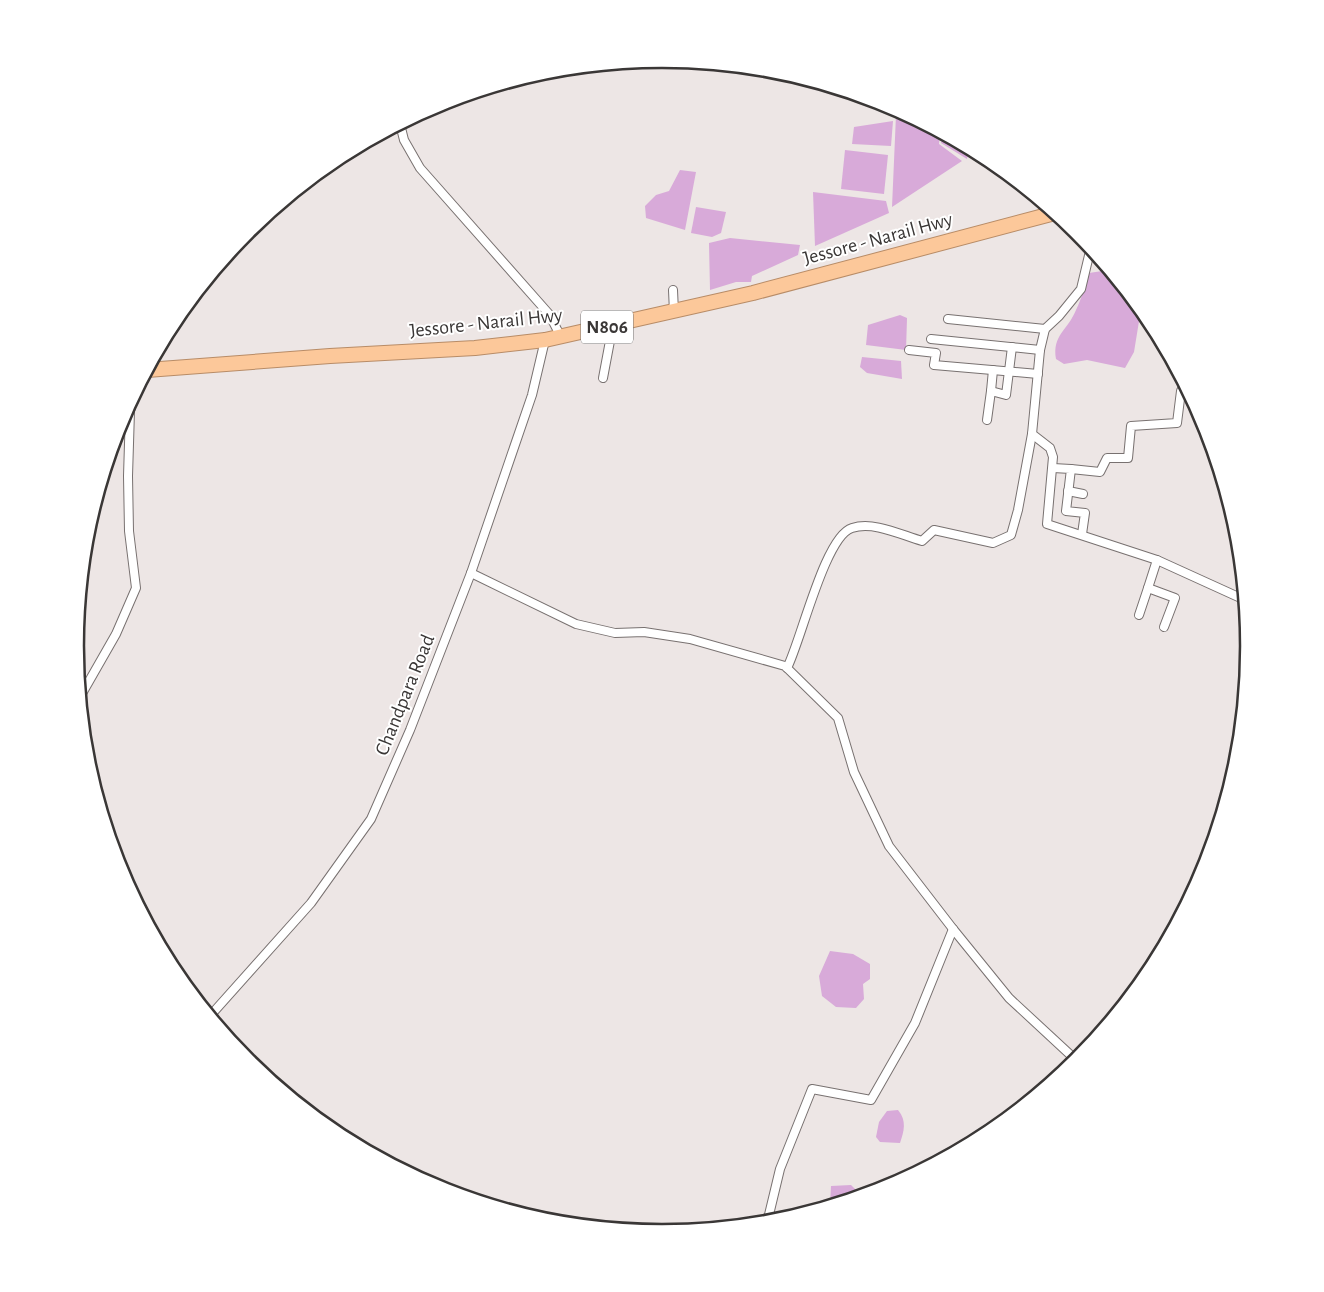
<svg xmlns="http://www.w3.org/2000/svg" width="1324" height="1292" viewBox="0 0 1324 1292" font-family="'Alegreya Sans',sans-serif">
<rect width="100%" height="100%" fill="#ede6e5"/>
<g fill="#d8aad9">
<path d="M896,115L914,118L940,132L939,144L962,161L892,207Z"/>
<path d="M893,121L891,146L852,144L854,127Z"/>
<path d="M943,134L969,147L967,159L941,143Z"/>
<path d="M845,150L888,155L884,194L841,189Z"/>
<path d="M680,170L696,172L685,230L646,218L645,206L656,195L669,191Z"/>
<path d="M813,192L886,201L889,213L815,246Z"/>
<path d="M696,207L726,212L721,233L712,237L691,233Z"/>
<path d="M730,238L800,245L798,255L752,276L751,282H736L710,290L709,243Z"/>
<path d="M1109,270L1141,309L1134,352L1125,368L1087,360L1064,364L1056,359C1052,335 1068,330 1076,310C1082,298 1085,285 1089,273Z"/>
<path d="M900,315L907,318L906,350L866,345L868,325Z"/>
<path d="M862,357L901,361L902,379L867,373L860,367Z"/>
<path d="M830,951L853,954L870,964V979L863,984L864,999L856,1008L836,1007L822,996L819,976Z"/>
<path d="M898,1110C907,1121 904,1131 900,1143L880,1142L876,1137L879,1122L887,1111Z"/>
<path d="M851,1185L859,1193V1197L830,1206L831,1186Z"/>
</g>
<g fill="none" stroke-linecap="round" stroke-linejoin="round">
<g stroke="#787170" stroke-width="10">
<g id="minor">
<path d="M400,124L404,140L420,168L549,314L561,337"/>
<path d="M1091,247L1081,289L1059,316L1045,329L1040,350L1032,434L1050,448L1053,457L1047,524L1157,560L1245,600"/>
<path d="M673,290L674,312"/>
<path d="M948,319L1045,329"/>
<path d="M931,339L1040,350"/>
<path d="M909,350L936,353L934,365L1038,374"/>
<path d="M603,378L613,325"/>
<path d="M991,391L993,370"/>
<path d="M987,420L991,391L1006,395L1012,347"/>
<path d="M1053,468L1071,469L1066,511L1085,513L1082,534"/>
<path d="M1071,469L1100,472L1107,458H1128L1131,426L1177,423L1181,391H1188"/>
<path d="M1068,491L1083,494"/>
<path d="M1157,560L1148,588L1175,598L1164,627"/>
<path d="M471,573L576,624L615,633L644,632L690,639L785,666L838,718L854,772L889,846L953,929L1009,998L1077,1061"/>
<path d="M1139,615L1148,588"/>
<path d="M787,668C801,641 825,536 852,528C874,521 901,535 922,541L934,530L993,543L1011,535L1018,510L1032,434"/>
<path d="M80,697L116,634L136,588L129,531L128,476L130,411L134,393"/>
<path d="M210,1016L311,903L371,819L410,730L471,573L532,395L545,340"/>
<path d="M767,1223L780,1169L812,1089L871,1100L915,1023L953,929"/>
</g>
</g>
<g stroke="#b88c67" stroke-width="16">
<path id="trunk" d="M147,370L330,356L475,348L545,340L753,293L1055,213"/>
</g>
<use href="#minor" stroke="#fff" stroke-width="8"/>
<use href="#trunk" stroke="#fcc89a" stroke-width="14"/>
</g>
<g text-anchor="middle" dominant-baseline="central" stroke-width="4" stroke-linejoin="round" paint-order="stroke">
<rect fill="#fff" stroke="#757372" stroke-width="1" x="581" y="310.5" width="52" height="33" rx="4"/>
<g font-size="19" font-weight="bold" fill="#3a3736">
<text x="607" y="327">N806</text>
</g>
<g font-size="20" fill="#3a3736" stroke="#fff">
<text transform="translate(878 239) rotate(-15)">Jessore - Narail Hwy</text>
<text transform="translate(486 323) rotate(-6)">Jessore - Narail Hwy</text>
<text transform="translate(405 695) rotate(-68)">Chandpara Road</text>
</g>
</g>
<path d="M0 0H1324V1292H0ZM84 646a578 578 0 1 1 1156 0a578 578 0 1 1-1156 0Z" fill="#fff" fill-rule="evenodd"/>
<path fill="none" stroke="#3a3736" stroke-width="2.5" d="M84 646a578 578 0 1 1 1156 0a578 578 0 1 1-1156 0Z"/>
</svg>
